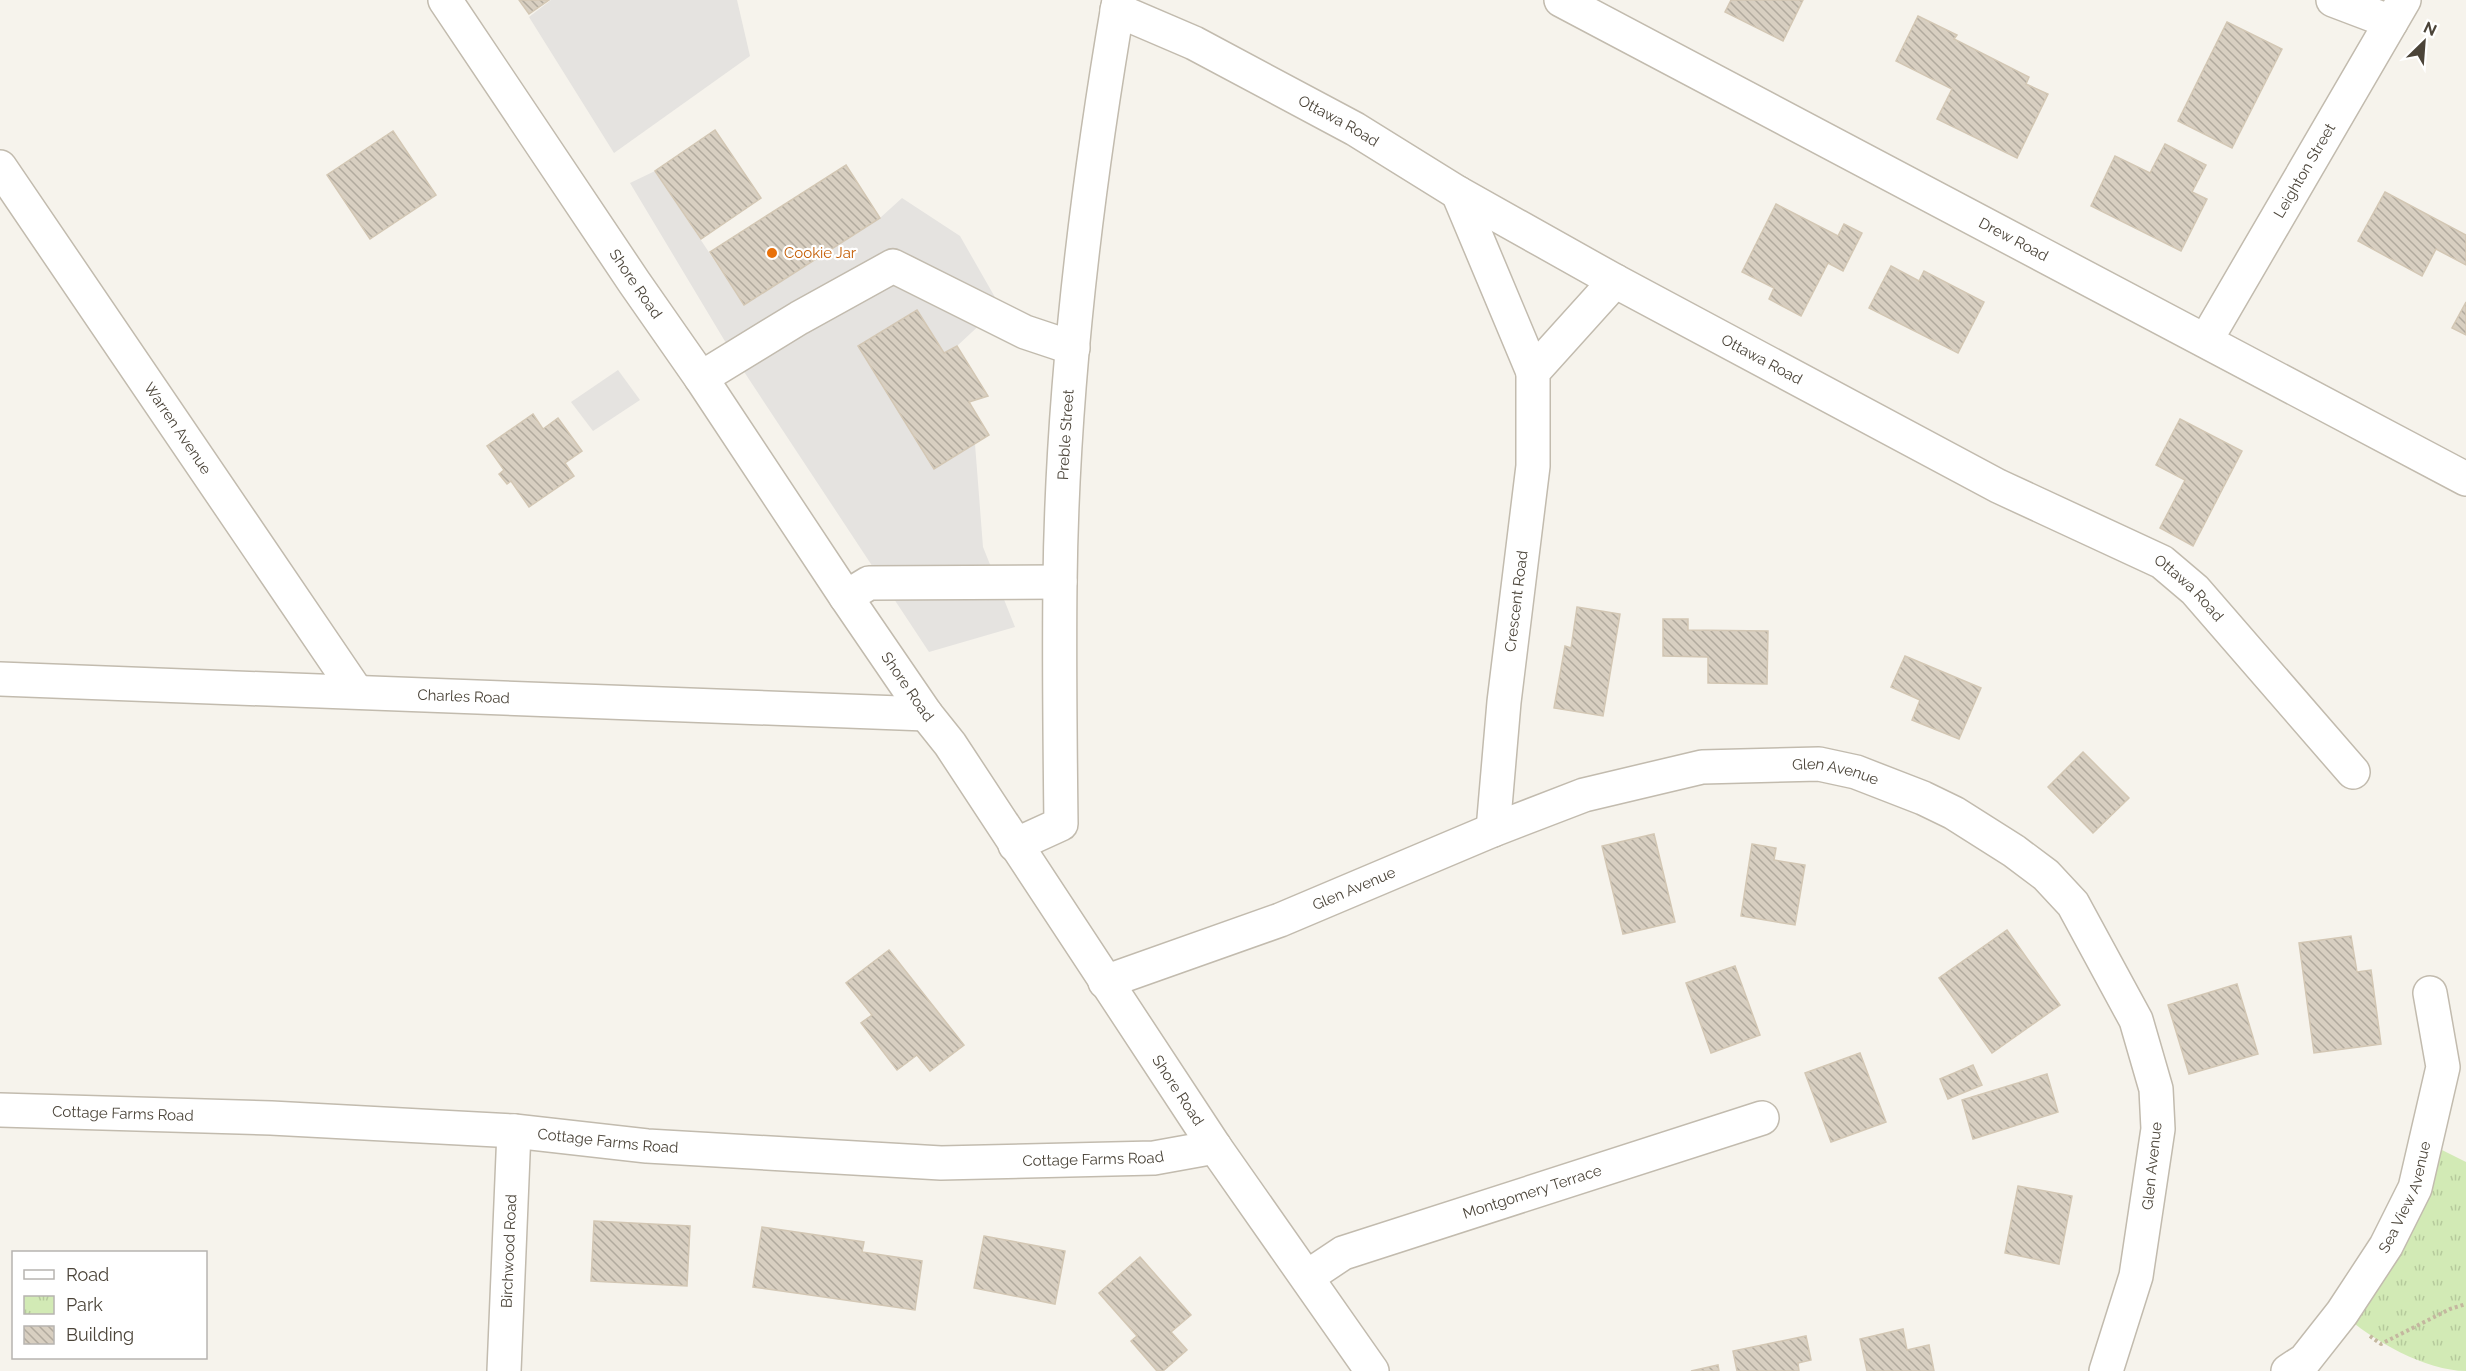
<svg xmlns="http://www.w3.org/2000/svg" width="2466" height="1371" viewBox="0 0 2466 1371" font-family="Raleway,sans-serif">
<defs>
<pattern id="park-tufts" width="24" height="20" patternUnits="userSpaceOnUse" patternTransform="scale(1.5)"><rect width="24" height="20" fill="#d2eab5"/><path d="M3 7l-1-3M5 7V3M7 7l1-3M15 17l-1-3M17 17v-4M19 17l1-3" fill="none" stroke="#b6ca9c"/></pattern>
<pattern id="building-back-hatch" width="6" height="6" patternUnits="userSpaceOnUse" patternTransform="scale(1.5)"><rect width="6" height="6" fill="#d8cfc1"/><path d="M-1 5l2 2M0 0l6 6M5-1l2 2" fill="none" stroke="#b1aa9e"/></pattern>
</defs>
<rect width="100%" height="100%" fill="#f6f3ec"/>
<path fill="url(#park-tufts)" d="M2426,1142L2466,1162V1371C2426,1371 2371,1340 2342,1313Z"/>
<g fill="#e5e3e0">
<path d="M551,0H737L750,56L614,153L529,17Z"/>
<path d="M655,171L744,305L880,218L902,198L960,236L1000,306L957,346L944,353L917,310L859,346L934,469L975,444L983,547L1015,627L929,652L735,358L630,183Z"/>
<path d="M618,370L640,400L593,431L571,402Z"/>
</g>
<g fill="url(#building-back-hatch)" stroke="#d3c7b4" stroke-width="1.5">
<path d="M519,0H549L529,14Z"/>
<path d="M1731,0H1803L1783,41L1725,12Z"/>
<path d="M1918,16L1957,35L1954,39L2029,77L2026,84L2048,94L2017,158L1937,119L1952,89L1896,61Z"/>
<path d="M2227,22L2282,49L2232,148L2178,121Z"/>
<path d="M715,130L761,198L701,239L655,171Z"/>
<path d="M393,131L436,195L370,239L327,175Z"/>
<path d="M2165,144L2206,165L2192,192L2207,199L2181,251L2091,206L2115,156L2150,173Z"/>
<path d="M846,165L880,218L744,305L710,252Z"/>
<path d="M2385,192L2466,235V265L2436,249L2422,276L2358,241Z"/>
<path d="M1776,204L1838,236L1844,224L1862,233L1843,271L1828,263L1801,316L1769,299L1774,288L1742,272Z"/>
<path d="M1891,266L1919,281L1924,271L1984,302L1958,353L1869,308Z"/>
<path d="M2466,302V335L2452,328Z"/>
<path d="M917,310L944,353L957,346L988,396L969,402L989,435L934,469L858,346Z"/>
<path d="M533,414L543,429L558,418L582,451L565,463L574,476L529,507L511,481L507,484L499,474L504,470L487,446Z"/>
<path d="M2180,419L2242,451L2193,546L2160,528L2185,480L2156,465Z"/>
<path d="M1577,607L1620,614L1603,716L1554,708L1565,646L1571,648Z"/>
<path d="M1663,619H1688V630L1768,631L1767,684L1708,683V657L1663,656Z"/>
<path d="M1905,656L1981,688L1959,739L1912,720L1920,700L1891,687Z"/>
<path d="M2083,752L2129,798L2093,833L2048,787Z"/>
<path d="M1654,834L1675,922L1623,934L1602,846Z"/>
<path d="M1752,844L1776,848L1774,860L1805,865L1795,925L1741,916Z"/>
<path d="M2007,930L2060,1005L1992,1053L1939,978Z"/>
<path d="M2351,936L2357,972L2371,970L2381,1044L2314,1053L2299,943Z"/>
<path d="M889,950L964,1045L930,1071L917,1055L897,1070L861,1023L872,1015L846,983Z"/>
<path d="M1735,966L1760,1035L1711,1053L1686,983Z"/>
<path d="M2237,984L2258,1054L2189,1074L2168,1005Z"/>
<path d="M1860,1053L1886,1122L1831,1142L1805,1073Z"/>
<path d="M1973,1065L1982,1085L1948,1099L1940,1079Z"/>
<path d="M2047,1074L2058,1112L1973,1139L1962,1100Z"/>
<path d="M2018,1186L2072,1196L2059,1264L2005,1253Z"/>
<path d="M594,1221L690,1226L687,1286L591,1281Z"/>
<path d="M762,1227L864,1242L862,1252L922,1261L915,1310L753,1287Z"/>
<path d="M984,1236L1065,1251L1055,1304L974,1288Z"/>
<path d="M1140,1257L1191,1315L1171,1332L1187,1350L1163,1371H1157L1131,1341L1137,1336L1099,1293Z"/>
<path d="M1903,1329L1907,1350L1929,1345L1934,1371H1867L1860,1339Z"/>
<path d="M1806,1336L1811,1360L1798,1363L1799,1371H1737L1733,1351Z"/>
<path d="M1718,1365L1719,1371H1691Z"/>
</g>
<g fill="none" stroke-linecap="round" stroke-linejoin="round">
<g stroke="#c2bbae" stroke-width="36">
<g id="minor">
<path id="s1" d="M445,0L634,282L701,378L846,597L926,714L950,744L1215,1147L1372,1371"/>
<path id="s2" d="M1561,0L2466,479"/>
<path d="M2333,0L2391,22"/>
<path id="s3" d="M1117,10L1194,43L1355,129L1458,193L1615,281L1998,486L2162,562L2195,590L2353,772"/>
<path id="s4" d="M0,167L356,691"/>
<path d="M1458,193L1533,372"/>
<path id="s5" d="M2206,340L2404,0"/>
<path d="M701,378L799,318L893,266L1025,332L1073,348"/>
<path d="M846,597L869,583L1060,582"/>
<path id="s6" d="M0,679L926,714"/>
<path id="s7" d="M1493,830L1504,702L1533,466V372L1615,281"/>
<path id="s8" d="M1015,845L1061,824C1060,744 1059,663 1060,583C1062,388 1086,192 1119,0"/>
<path id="s9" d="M1105,982L1280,920L1493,830L1584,795L1702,767L1819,764L1856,772L1923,798L1954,813L2014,851L2046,875L2073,904L2136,1020L2156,1089L2158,1129L2136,1276L2106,1371"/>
<path id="s10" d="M0,1110L271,1118L514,1131L647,1146L941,1163L1154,1158L1215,1147"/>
<path id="s11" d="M1307,1277L1343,1253L1762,1118"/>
<path id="s12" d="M504,1371L514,1131"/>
<path id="s13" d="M2288,1371L2305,1360L2342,1313L2386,1246L2415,1188L2443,1067L2430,993"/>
</g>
</g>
<path stroke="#c4b79f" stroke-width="4" stroke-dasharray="3 3" stroke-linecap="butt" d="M2370,1336L2381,1344L2450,1309L2466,1304"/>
<use href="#minor" stroke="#fff" stroke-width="33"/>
</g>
<circle fill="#e8710a" stroke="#fff" stroke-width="2" cx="772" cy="253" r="6"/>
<g text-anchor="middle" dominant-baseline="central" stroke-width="4.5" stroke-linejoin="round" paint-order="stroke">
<g font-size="15" fill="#4b4439" stroke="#fff">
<text stroke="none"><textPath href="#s3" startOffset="248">Ottawa Road</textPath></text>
<text stroke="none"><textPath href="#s5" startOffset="196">Leighton Street</textPath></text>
<text stroke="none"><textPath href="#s2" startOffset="512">Drew Road</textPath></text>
<text stroke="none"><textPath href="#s1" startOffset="342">Shore Road</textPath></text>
<text stroke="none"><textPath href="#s3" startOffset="734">Ottawa Road</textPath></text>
<text stroke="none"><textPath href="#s4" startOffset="316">Warren Avenue</textPath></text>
<text stroke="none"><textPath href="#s8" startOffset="440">Preble Street</textPath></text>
<text stroke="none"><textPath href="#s3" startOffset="1220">Ottawa Road</textPath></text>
<text stroke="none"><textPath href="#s7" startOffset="230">Crescent Road</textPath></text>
<text stroke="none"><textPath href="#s1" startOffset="828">Shore Road</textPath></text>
<text stroke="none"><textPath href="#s6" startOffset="464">Charles Road</textPath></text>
<text stroke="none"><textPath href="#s9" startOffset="770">Glen Avenue</textPath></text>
<text stroke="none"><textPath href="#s9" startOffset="266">Glen Avenue</textPath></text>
<text stroke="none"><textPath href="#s1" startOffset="1314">Shore Road</textPath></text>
<text stroke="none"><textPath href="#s10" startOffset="123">Cottage Farms Road</textPath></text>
<text stroke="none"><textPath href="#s10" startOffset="609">Cottage Farms Road</textPath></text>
<text stroke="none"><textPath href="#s10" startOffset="1095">Cottage Farms Road</textPath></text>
<text transform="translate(2152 1166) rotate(-84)">Glen Avenue</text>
<text stroke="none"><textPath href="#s11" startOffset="242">Montgomery Terrace</textPath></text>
<text stroke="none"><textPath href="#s13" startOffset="213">Sea View Avenue</textPath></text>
<text stroke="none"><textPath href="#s12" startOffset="120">Birchwood Road</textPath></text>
</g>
<g font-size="15" fill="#c56008" stroke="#fff" text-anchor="start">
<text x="784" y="253">Cookie Jar</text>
</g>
</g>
<rect x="12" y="1251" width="195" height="108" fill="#ffffff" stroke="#b7b4b0" stroke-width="1.5"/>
<rect x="24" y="1270" width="30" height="9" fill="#ffffff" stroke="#b7b4b0" stroke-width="1.5"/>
<text x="66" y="1281" font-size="18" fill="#4b4439">Road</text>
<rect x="24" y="1296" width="30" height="18" fill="url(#park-tufts)" stroke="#b7b4b0" stroke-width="1.5"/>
<text x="66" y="1311" font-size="18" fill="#4b4439">Park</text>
<rect x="24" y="1326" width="30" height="18" fill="url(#building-back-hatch)" stroke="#b7b4b0" stroke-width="1.5"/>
<text x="66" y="1341" font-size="18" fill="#4b4439">Building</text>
<g transform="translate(2424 42) rotate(25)" stroke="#ffffff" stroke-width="4.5" paint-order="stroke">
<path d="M0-4.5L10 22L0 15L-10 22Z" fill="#4b4439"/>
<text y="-9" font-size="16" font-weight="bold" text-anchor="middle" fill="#4b4439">N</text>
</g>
</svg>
